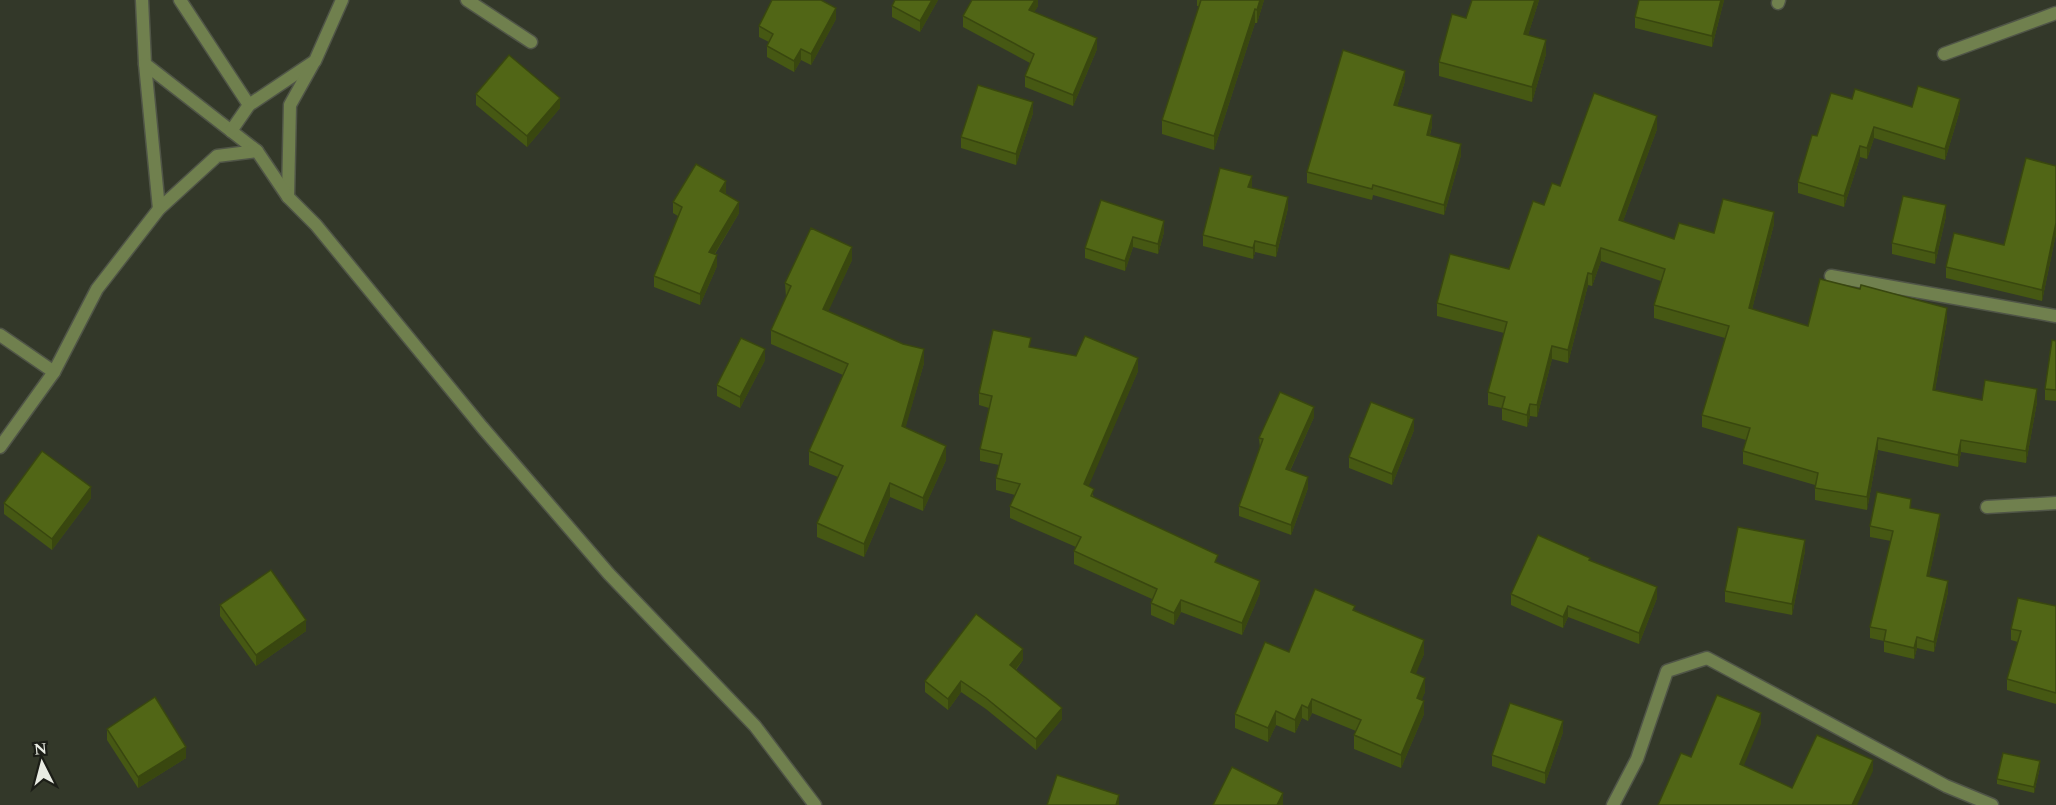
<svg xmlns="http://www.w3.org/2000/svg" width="2056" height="805" viewBox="0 0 2056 805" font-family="Spectral,serif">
<rect width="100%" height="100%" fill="#333829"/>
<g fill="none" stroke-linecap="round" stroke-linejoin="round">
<g stroke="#505547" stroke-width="15">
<g id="street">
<path d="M142,0L145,64L257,151"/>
<path d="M180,0L249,105L231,131"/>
<path d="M467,0L531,42"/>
<path d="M1778,3L1779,0"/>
<path d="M1944,54L2056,13"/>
<path d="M145,64L159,209"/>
<path d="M249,105L315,61L342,0"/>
<path d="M288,197L290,105L314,62"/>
<path d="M1831,276L2056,316"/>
<path d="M0,335L54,372"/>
<path d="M0,447L54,372L97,289L159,209L217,156L257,151L288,197L316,225L482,427L609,574L755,726L815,805"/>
<path d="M1987,507L2056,503"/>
<path d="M1613,805L1637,759L1667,671L1707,658L1946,786L1992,805"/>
</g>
</g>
<use href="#street" stroke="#70804e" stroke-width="12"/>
</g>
<g fill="#465813">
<path d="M938,0L920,32L892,17V6Z"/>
<path d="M1038,0V6L1034,12L1097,49L1073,106L1025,87V76L1030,63L963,27V16Z"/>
<path d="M1197,0H1264L1257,23H1255L1214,150L1162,134V120L1199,6H1197Z"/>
<path d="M1472,0H1539L1528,35L1546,54L1532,102L1439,76V62L1466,18Z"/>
<path d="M1639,0H1724L1712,47L1635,28V17Z"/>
<path d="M836,19L811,65L801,60L794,72L767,57V46L769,42L759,37V26Z"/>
<path d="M1405,81L1397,106L1432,126L1430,135L1461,155L1444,215L1373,195L1372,200L1307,183V172Z"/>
<path d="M476,94L560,108L527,147L476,105Z"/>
<path d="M1852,99L1912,107L1960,110L1945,160L1874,138L1867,159L1860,157L1844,207L1798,193V182L1817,136Z"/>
<path d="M1033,113L1016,165L961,148V137Z"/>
<path d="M1657,129L1623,221L1674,239L1774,224L1752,309L1808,326L1947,320L1935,390L1982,400L2037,402L2026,463L1961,452L1958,467L1878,450L1867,510L1815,500V485L1743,464V451L1746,440L1702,427V415L1725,338L1654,318V305L1661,281L1601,261L1592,286L1588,285L1568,363L1552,359L1537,417L1530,416L1527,427L1502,420V408L1488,405V392L1504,333L1437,316V303L1509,269L1544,205L1560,186Z"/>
<path d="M2056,166V234L2042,301L1946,278V267L2004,245Z"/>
<path d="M1252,188L1288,208L1276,257L1255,252L1253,259L1203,246V235Z"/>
<path d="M726,192L725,194L739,213L715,254L717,266L700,305L654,287V276L678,216L673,213V202Z"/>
<path d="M1101,200L1164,232L1158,254L1133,247L1125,271L1085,258V248Z"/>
<path d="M1946,216L1935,264L1892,254V243Z"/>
<path d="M852,260L828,311L924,363L905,428L946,460L923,511L890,497L864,557L817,537V523L838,477L809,465V451L843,375L771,344V330L786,297L785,283Z"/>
<path d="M2056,341V401L2045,400V389Z"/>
<path d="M1031,347L1138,371L1088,486L1094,497L1218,563L1260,593L1242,635L1181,612L1174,625L1151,615V603L1152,599L1074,564V551L1076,547L1010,518V506L1015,495L996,490V478L999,465L980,461V449L989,408L979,405V393Z"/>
<path d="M765,360L740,408L717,396V385Z"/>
<path d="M1314,417L1290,471L1308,488L1291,535L1239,516V506L1260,448L1259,438Z"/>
<path d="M1414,430L1392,485L1349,468V457Z"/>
<path d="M91,498L52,550L4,514V503Z"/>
<path d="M1911,508L1940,525L1929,576L1948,592L1934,652L1917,648L1914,659L1884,652V641L1870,638V627L1891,541L1870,537V526Z"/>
<path d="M1805,551L1792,615L1725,602V591Z"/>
<path d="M1590,560L1657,598L1639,644L1568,617L1563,628L1511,605V594Z"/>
<path d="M220,605L306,631L256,666L220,616Z"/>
<path d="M2056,606V704L2007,690V679L2018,642L2011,640V629Z"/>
<path d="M1355,611L1424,654L1415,674L1425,692L1421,700L1424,714L1401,768L1354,749V735L1356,731L1312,713L1308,721L1302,718L1295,733L1276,725L1268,742L1235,728V714L1289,652Z"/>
<path d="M1023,660L1016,670L1062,719L1036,750L986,709L961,692L948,710L925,692V681Z"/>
<path d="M107,729L186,758L138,788L107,740Z"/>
<path d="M1563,732L1545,784L1492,766V755Z"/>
<path d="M2040,767L2034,793L1997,784V779Z"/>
</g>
<g fill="#39470f">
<path d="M932,0H938L920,32V21Z"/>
<path d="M1034,0H1038V6L1029,21V10Z"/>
<path d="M1260,0H1264L1257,23V10Z"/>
<path d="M1535,0H1539L1524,48V34Z"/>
<path d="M1721,0H1724L1712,47V36Z"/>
<path d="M836,8V19L811,65V54Z"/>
<path d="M1255,9V23L1214,150V136Z"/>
<path d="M1097,38V49L1073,106V95Z"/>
<path d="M1546,40V54L1532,102V87Z"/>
<path d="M801,49V60L794,72V61Z"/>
<path d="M1405,71V81L1394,116V105Z"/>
<path d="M560,98V108L527,147V136Z"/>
<path d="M1960,99V110L1945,160V149Z"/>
<path d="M1033,102V113L1016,165V154Z"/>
<path d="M1432,115V126L1427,145V135Z"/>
<path d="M1657,116V129L1619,232V220Z"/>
<path d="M1874,127V138L1867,159V148Z"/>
<path d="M1461,144V155L1444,215V205Z"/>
<path d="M1860,146V157L1844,207V196Z"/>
<path d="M1252,176V187H1248Z"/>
<path d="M726,181V192L720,202V191Z"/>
<path d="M1288,197V208L1276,257V246Z"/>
<path d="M739,202V213L709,263V252Z"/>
<path d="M1946,205V216L1935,264V253Z"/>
<path d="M1774,212V224L1749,321V308Z"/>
<path d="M1164,221V232L1158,254V244Z"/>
<path d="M2056,223V234L2042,301V290Z"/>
<path d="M1133,237V247L1125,271V261Z"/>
<path d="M1255,241V252L1253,259V248Z"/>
<path d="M852,247V260L823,323V309Z"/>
<path d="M1601,248V261L1592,286V274Z"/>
<path d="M717,255V266L700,305V294Z"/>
<path d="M1588,273V285L1568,363V350Z"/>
<path d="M1947,308V320L1933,402V390Z"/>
<path d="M1552,346V359L1537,417V405Z"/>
<path d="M765,349V360L740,408V397Z"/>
<path d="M924,349V363L902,440V426Z"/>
<path d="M1138,358V371L1084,497V484Z"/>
<path d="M2037,389V402L2026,463V451Z"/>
<path d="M1530,404V416L1527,427V415Z"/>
<path d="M1314,407V417L1286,479V469Z"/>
<path d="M1414,419V430L1392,485V474Z"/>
<path d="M1878,438V450L1867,510V497Z"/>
<path d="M1961,440V452L1958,467V455Z"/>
<path d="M946,446V460L923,511V498Z"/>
<path d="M1308,477V488L1291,535V525Z"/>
<path d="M890,483V497L864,557V544Z"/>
<path d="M91,487V498L52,550V539Z"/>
<path d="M1940,514V525L1927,587V576Z"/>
<path d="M1805,540V551L1792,615V604Z"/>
<path d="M1260,581V593L1242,635V623Z"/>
<path d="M1948,581V592L1934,652V642Z"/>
<path d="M1657,587V598L1639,644V633Z"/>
<path d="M1181,600V612L1174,625V613Z"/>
<path d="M1568,606V617L1563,628V617Z"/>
<path d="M306,620V631L256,666V655Z"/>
<path d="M1917,637V648L1914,659V648Z"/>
<path d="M1424,640V654L1411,686V672Z"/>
<path d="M1023,649V660L1010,676V665Z"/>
<path d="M1425,678V692L1417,712V698Z"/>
<path d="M961,681V692L948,710V699Z"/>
<path d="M1312,699V713L1308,721V708Z"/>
<path d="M1424,701V714L1401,768V755Z"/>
<path d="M1302,705V718L1295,733V720Z"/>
<path d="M1062,708V719L1036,750V739Z"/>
<path d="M1276,711V725L1268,742V728Z"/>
<path d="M1761,713V724L1740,775V764Z"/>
<path d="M1563,721V732L1545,784V773Z"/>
<path d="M186,747V758L138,788V777Z"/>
<path d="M1873,760V771L1857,805H1852Z"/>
<path d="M2040,761V767L2034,793V787Z"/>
<path d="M1283,793V805H1277Z"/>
<path d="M1119,795V805H1116Z"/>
</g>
<g fill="#516616" stroke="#39470f" stroke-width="1.5">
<path d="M772,0H821L836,8L811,54L801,49L794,61L767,46L773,34L759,26Z"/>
<path d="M895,0H932L920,21L892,6Z"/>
<path d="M972,0H1035L1029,10L1097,38L1073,95L1025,76L1034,54L963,16Z"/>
<path d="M1201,0H1260L1257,10L1255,9L1214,136L1162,120Z"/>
<path d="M1472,0H1535L1524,34L1546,40L1532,87L1439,62L1452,14L1466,18Z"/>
<path d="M1639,0H1721L1712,36L1635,17Z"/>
<path d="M1343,50L1405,71L1394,105L1432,115L1427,135L1461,144L1444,205L1373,185L1372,189L1307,172Z"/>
<path d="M509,55L560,98L527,136L476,94Z"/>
<path d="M978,85L1033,102L1016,154L961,137Z"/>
<path d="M1918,86L1960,99L1945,149L1874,127L1867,148L1860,146L1844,196L1798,182L1812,135L1817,136L1831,93L1852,99L1855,89L1912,107Z"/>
<path d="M1594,93L1657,116L1619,220L1674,239L1679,223L1714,233L1723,199L1774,212L1749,308L1808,326L1820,279L1860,289L1861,285L1947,308L1933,390L1982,400L1985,380L2037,389L2026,451L1961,440L1958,455L1878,438L1867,497L1815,488L1818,473L1743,451L1750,428L1702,415L1729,326L1654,305L1665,269L1601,248L1592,274L1588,273L1568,350L1552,346L1537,405L1530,404L1527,415L1502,408L1505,397L1488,392L1507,322L1437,303L1450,254L1509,269L1533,201L1544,205L1552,183L1560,186Z"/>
<path d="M2026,158L2056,166V223L2042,290L1946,267L1954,233L2004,245Z"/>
<path d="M696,164L726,181L720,191L739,202L709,252L717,255L700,294L654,276L682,207L673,202Z"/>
<path d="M1220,168L1252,176L1248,187L1288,197L1276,246L1255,241L1253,248L1203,235Z"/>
<path d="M1903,196L1946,205L1935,253L1892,243Z"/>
<path d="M1101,200L1164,221L1158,244L1133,237L1125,261L1085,248Z"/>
<path d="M811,228L852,247L823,309L903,344L924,349L902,426L946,446L923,498L890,483L864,544L817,523L843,466L809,451L848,364L771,330L791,286L785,283Z"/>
<path d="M993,330L1031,338L1029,347L1076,356L1085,336L1138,358L1084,484L1094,489L1091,496L1218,555L1215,562L1260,581L1242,623L1181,600L1174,613L1151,603L1157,589L1074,551L1081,537L1010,506L1020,484L996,478L1002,454L980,449L992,396L979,393Z"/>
<path d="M741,338L765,349L740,397L717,385Z"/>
<path d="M2052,340L2056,341V390L2045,389Z"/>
<path d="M1280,392L1314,407L1286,469L1308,477L1291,525L1239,506L1263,439L1259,438Z"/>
<path d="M1371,402L1414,419L1392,474L1349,457Z"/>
<path d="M42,451L91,487L52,539L4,503Z"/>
<path d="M1877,492L1911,499L1910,508L1940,514L1927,576L1948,581L1934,642L1917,637L1914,648L1884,641L1886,630L1870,627L1893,531L1870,526Z"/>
<path d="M1738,527L1805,540L1792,604L1725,591Z"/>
<path d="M1538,535L1590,558L1589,560L1657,587L1639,633L1568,606L1563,617L1511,594Z"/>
<path d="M271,570L306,620L256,655L220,605Z"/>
<path d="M1315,589L1355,606L1353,610L1424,640L1411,672L1425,678L1417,698L1424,701L1401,755L1354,735L1361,720L1312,699L1308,708L1302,705L1295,720L1276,711L1268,728L1235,714L1265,642L1289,652Z"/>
<path d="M2018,598L2056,606V693L2007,679L2021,631L2011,629Z"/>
<path d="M976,614L1023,649L1010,665L1062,708L1036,739L986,698L961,681L948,699L925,681Z"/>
<path d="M1717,695L1761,713L1740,764L1792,788L1817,735L1873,760L1852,805H1658L1681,753L1691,757Z"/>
<path d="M155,697L186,747L138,777L107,729Z"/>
<path d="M1510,703L1563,721L1545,773L1492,755Z"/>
<path d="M2003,753L2040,761L2034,787L1997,779Z"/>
<path d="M1232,767L1283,793L1277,805H1213Z"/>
<path d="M1057,775L1119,795L1116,805H1047Z"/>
</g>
<g transform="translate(42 763) rotate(354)" stroke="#1c1e17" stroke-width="4.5" paint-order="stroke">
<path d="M0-4.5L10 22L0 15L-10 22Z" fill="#e9ece3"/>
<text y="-9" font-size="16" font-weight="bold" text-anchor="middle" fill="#e9ece3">N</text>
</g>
</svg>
